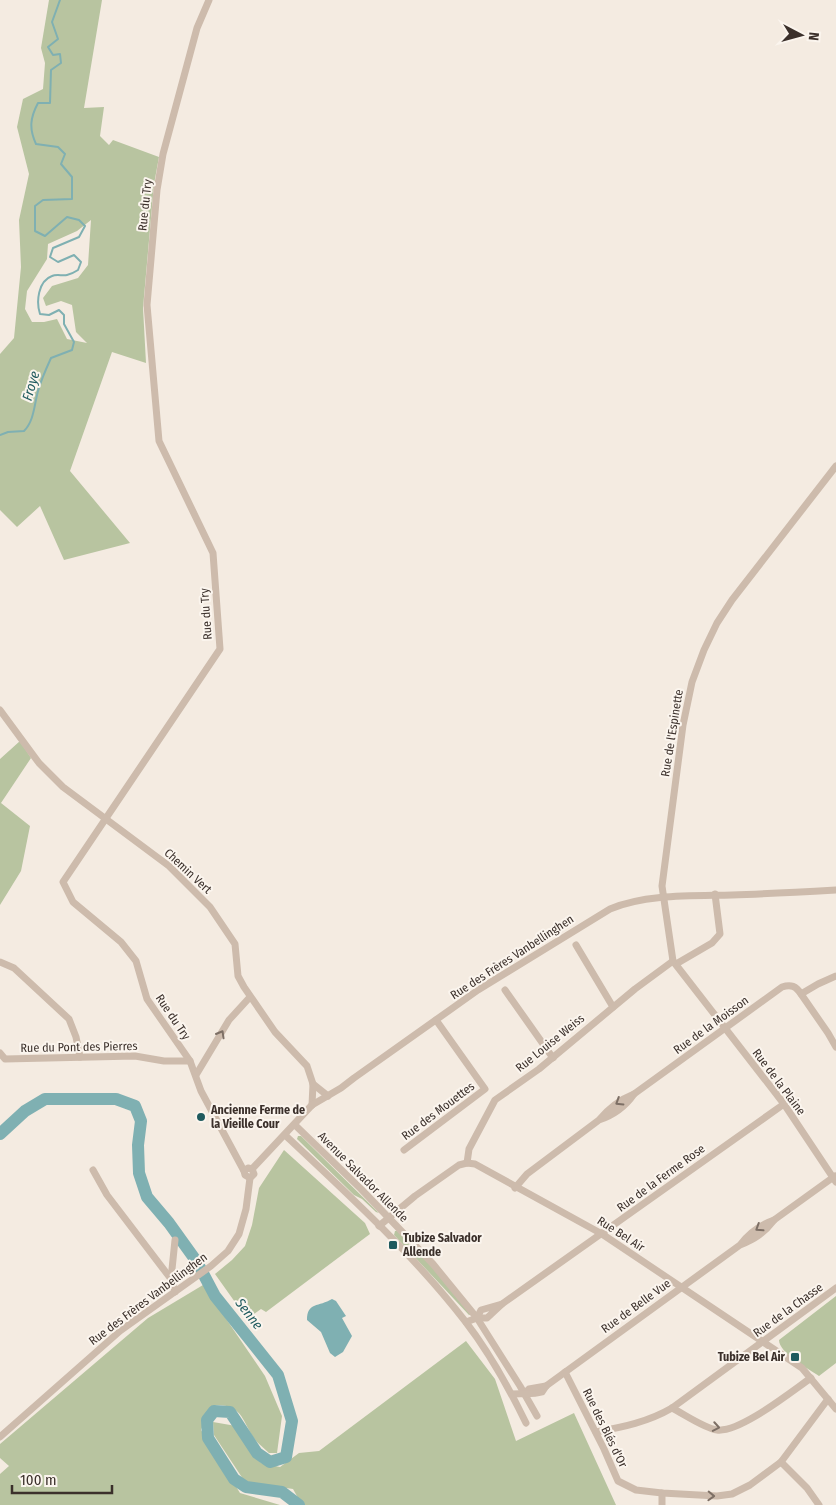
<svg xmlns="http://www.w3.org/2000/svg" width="836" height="1505" viewBox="0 0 836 1505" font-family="'Fira Sans Condensed',sans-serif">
<rect width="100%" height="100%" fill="#f4ebe1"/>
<g fill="#b8c4a0" fill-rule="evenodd">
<path d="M49,0H102L84,108L104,107L100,136L109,145L113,140L159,157L154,184L143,308L146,363L112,352L70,471L130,543L64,560L40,506L17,527L0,510V354L14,338L21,267L19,220L29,174L17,127L23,99L43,89L45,63L41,48ZM91,220L88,265L78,278L52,286L43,298L46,306L61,301L72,305L76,332L87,343L67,339L57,319L44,322H32L25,309L27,291L47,259L48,244L77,231Z"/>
<path d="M20,741L31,758L1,803L30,826L21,871L0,905V759Z"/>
<path d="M298,1136H301L379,1213L376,1212L362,1199L354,1195L297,1139Z"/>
<path d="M284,1150L365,1223L370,1234L266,1312L261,1309L247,1319L215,1274L232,1260L245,1246L252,1225L259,1188Z"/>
<path d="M395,1231H397L435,1270L472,1314L469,1315L394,1235Z"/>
<path d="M203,1285L265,1376L282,1416L277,1453H269C265,1449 261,1446 257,1442C242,1424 245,1405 216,1405L208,1411L201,1430L240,1493L280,1505H0V1474L9,1466L0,1458V1444L148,1318Z"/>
<path d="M836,1296V1363L819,1376C809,1369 779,1353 779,1340Z"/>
<path d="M466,1341L495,1379L516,1441L574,1413L616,1505H302L293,1489L245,1482L214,1435L213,1422L236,1426L261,1463L280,1467L299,1453L319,1451Z"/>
</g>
<path fill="#7fb0b2" d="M332,1299L336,1301L346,1316L342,1318L352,1336L343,1352L335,1357L330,1353L321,1332L307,1320C307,1302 319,1307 332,1299Z"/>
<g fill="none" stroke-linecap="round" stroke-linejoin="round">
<g stroke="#7fb0b2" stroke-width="2">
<path d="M0,435L8,432L24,431C34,421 34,406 38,391C41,380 46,369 51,358L72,350L74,342L64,324V315L59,310L49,315L40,314C36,302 38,281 52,276C56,274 63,276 67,275C71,274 75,272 78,270L81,262L74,255L58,262L50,257L53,248L79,237L85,226L79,220L67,217L45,236L35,231V206L43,200L72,199V177L61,164L65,154L58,147L36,144C29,129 30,118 38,103H50L51,70L61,63L60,54L53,55L48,47L58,39L52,22L60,0"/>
<path d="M0,1132L1,1133"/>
</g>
<path stroke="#7fb0b2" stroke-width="12" d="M0,1134L25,1111L45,1099H116L135,1106L141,1121L138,1145L139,1173L147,1197L169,1223L197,1262L215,1296L278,1375L292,1421L286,1457L270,1462L257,1453L230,1412L214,1411L207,1420L208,1438L234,1479L246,1487L282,1492L299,1505"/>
<g stroke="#cdbbac" stroke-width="7">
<path d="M209,0L197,28L163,154L157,190L147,305L159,441L213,553L220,649L63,882L73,902L121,942L136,961L147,999L190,1061L201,1091L244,1171L245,1175L250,1178"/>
<path d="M836,466L732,600L717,623L704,650L692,682L683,725L662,886L673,961L784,1104L836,1182"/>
<path d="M0,710L39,763L63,787L169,866L210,907L235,944L238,976L244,987L275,1032L307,1066L313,1084L312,1105"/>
<path d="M576,945L613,1007"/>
<path d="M0,962L14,968L69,1019L76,1037L80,1057"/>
<path d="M676,964L712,943L720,934L715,894"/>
<path d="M505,990L553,1058"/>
<path d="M801,994L828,1033L836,1047"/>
<path d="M0,1053L5,1059L135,1056L164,1061H190"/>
<path d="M196,1075L229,1020L250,997"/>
<path d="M313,1084L328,1096"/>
<path d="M634,1094L782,987C791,984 796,986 801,994L818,984L836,976"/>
<path d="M295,1125L361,1189L433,1264L477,1318L520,1386L537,1416"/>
<path d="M285,1135C348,1194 412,1253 465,1321C489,1352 509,1388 526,1423"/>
<path d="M404,1150L485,1089L436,1020"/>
<path d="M467,1163L469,1149L495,1100L539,1069L635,989L673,961"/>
<path d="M93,1170L107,1195L171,1279L175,1292"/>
<path d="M244,1171L248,1168L252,1169L312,1105L341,1088L354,1078L478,990L610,909C646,894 693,896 732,895C766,894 801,892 836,890"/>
<path d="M515,1188L527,1174L599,1120C609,1108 619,1100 634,1094C625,1107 614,1115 599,1120"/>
<path d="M774,1220L835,1176"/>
<path d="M379,1226L415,1196L459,1165L467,1163L475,1164L602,1234L802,1368L836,1409"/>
<path d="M171,1279L175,1240"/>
<path d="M502,1304L784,1104"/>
<path d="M466,1322L477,1318H487L502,1304L481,1310L477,1318"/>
<path d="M565,1372L604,1449L618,1481L636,1490L662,1493L717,1496L732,1494L750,1485L781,1462L828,1399"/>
<path d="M525,1393L529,1389L546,1386"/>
<path d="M512,1394C522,1393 532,1395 542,1392L546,1386L740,1245C755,1239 764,1233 774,1220C760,1225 749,1233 740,1245"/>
<path d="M672,1408C684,1414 704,1428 717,1430C740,1433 792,1391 811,1378"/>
<path d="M596,1432C623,1427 648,1422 672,1408L836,1288"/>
<path d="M0,1437L120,1331L211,1266L228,1251L239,1234L246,1209L250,1178L254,1174L252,1169"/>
<path d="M781,1462L807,1488L819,1505"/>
<path d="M662,1505V1493"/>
</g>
</g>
<defs><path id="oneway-chevron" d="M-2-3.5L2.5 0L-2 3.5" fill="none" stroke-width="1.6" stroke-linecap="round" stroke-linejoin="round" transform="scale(1.25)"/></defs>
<g stroke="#7d6f65">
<use href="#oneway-chevron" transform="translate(221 1034) rotate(-60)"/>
<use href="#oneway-chevron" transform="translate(619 1102) rotate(148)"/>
<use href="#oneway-chevron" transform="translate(759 1228) rotate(147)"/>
<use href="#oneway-chevron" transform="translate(716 1427) rotate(10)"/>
<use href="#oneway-chevron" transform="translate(711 1496) rotate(2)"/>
</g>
<g fill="#1f5a5e" stroke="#fbf5ee" stroke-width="2">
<circle cx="201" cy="1117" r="5"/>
<rect x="388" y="1240" width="10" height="10" rx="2.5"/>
<rect x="790" y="1352" width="10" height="10" rx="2.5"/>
</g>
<g text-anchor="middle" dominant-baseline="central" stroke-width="4" stroke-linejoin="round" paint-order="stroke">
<g font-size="12" fill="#3b302b" stroke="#fbf5ee">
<text transform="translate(145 205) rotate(-84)">Rue du Try</text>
<text transform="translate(206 614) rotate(-94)">Rue du Try</text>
<text transform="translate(672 733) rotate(-81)">Rue de l'Espinette</text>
<text transform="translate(188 871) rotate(43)">Chemin Vert</text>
<text transform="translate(512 957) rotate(-33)">Rue des Frères Vanbellinghen</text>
<text transform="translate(173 1017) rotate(56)">Rue du Try</text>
<text transform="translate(711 1025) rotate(-36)">Rue de la Moisson</text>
<text transform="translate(550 1043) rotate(-39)">Rue Louise Weiss</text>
<text transform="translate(79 1047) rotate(-1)">Rue du Pont des Pierres</text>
<text transform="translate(779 1082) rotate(53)">Rue de la Plaine</text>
<text transform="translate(438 1111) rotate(-37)">Rue des Mouettes</text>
<text transform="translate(363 1177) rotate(45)">Avenue Salvador Allende</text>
<text transform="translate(661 1178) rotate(-36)">Rue de la Ferme Rose</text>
<text transform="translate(621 1234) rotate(33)">Rue Bel Air</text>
<text transform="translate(148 1299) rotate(-37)">Rue des Frères Vanbellinghen</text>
<text transform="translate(636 1306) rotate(-36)">Rue de Belle Vue</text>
<text transform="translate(788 1310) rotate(-36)">Rue de la Chasse</text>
<text transform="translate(605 1428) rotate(64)">Rue des Blés d'Or</text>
</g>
<g font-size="12" font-weight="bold" fill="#3b302b" stroke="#fbf5ee" text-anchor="start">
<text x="211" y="1110">Ancienne Ferme de<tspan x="211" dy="14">la Vieille Cour</tspan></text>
<text x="403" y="1238">Tubize Salvador<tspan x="403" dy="14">Allende</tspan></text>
<text x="785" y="1357" text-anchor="end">Tubize Bel Air</text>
</g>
<g font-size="14" font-style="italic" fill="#1f5a5e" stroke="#fbf5ee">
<text transform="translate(31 386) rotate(-74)">Froye</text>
<text transform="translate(249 1314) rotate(52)">Senne</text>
</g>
</g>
<g transform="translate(801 35) rotate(96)" stroke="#fbf5ee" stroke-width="4" paint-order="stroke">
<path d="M0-4L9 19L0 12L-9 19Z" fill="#3b302b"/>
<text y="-8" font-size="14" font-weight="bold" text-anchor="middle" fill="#3b302b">N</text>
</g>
<path d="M12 1485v8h100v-8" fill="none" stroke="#3b302b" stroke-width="2.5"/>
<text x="20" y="1485" font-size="15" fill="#3b302b" stroke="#fbf5ee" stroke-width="4" paint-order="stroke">100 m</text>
</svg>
